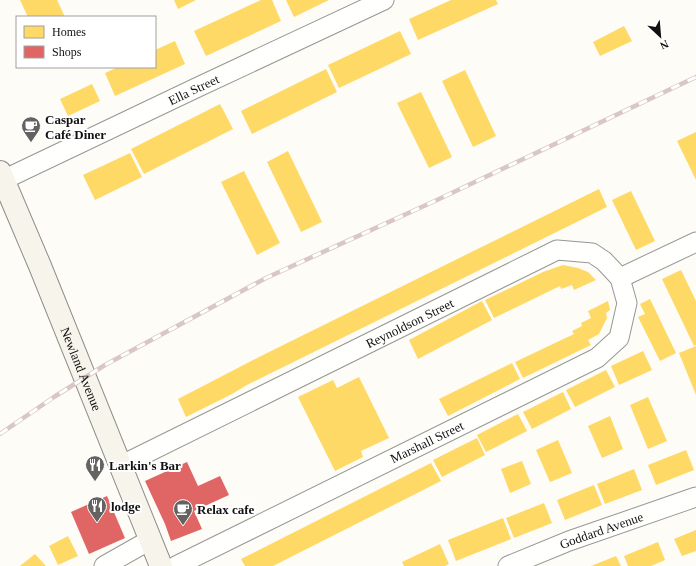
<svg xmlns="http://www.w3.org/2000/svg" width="696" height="566" viewBox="0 0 696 566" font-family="'Times New Roman',serif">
<rect width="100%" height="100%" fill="#fdfcf7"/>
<g fill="#ffd966">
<path d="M20,0H57L65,17H28Z"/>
<path d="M174,0H196L178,9Z"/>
<path d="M261,0H272L281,21L206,56L194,31Z"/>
<path d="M286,0H329L294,17Z"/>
<path d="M451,0H496L498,4L418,40L409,19Z"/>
<path d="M624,26L632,41L600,56L593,42Z"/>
<path d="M400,31L411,54L339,88L328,65Z"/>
<path d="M175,41L185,64L115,96L105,73L118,67H155V50Z"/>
<path d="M326,69L337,92L252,134L241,111Z"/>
<path d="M465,70L496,136L473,147L442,81Z"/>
<path d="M92,84L100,101L68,116L60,99Z"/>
<path d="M421,92L452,157L429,168L397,103Z"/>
<path d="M220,104L233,129L144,174L131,149Z"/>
<path d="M696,132V180L677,141Z"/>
<path d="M288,151L322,222L301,232L267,162Z"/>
<path d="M130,153L142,177L95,200L83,175Z"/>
<path d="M244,171L280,243L257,255L221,182Z"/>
<path d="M599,189L607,207L247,385L232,394L186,417L178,399L261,356Z"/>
<path d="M631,191L655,241L636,250L612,200Z"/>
<path d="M563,265L578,268L588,272L596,280L574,290L572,285L561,289L560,286L494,318L485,300L543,272Z"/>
<path d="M681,270L696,301V345L694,346L662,279Z"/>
<path d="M650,299L676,353L660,361L638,317L645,314L640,304Z"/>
<path d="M482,301L492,320L418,359L409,340Z"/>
<path d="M608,301L610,310L606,313L607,318L599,334L588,340L591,345L523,378L515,362L574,334L572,331L582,326L581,323L591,318L588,311Z"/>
<path d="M696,346V395L679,353Z"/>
<path d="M643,351L652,370L619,385L611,366Z"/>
<path d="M512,363L520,379L448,416L439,399Z"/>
<path d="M606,370L615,387L575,407L566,390Z"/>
<path d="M359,377L389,438L361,451L363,457L335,471L298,397L333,380L337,388Z"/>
<path d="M563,392L571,409L532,429L523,412Z"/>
<path d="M648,397L667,441L648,449L630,405Z"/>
<path d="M518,414L527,431L486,452L477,435Z"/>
<path d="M610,416L623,449L602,458L588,426Z"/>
<path d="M477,438L485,455L442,477L433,460Z"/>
<path d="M558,440L572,473L550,482L536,450Z"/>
<path d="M686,450L694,470L656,485L648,465Z"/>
<path d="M522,461L531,484L510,493L501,469Z"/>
<path d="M431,463L441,481L273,566H245L241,559Z"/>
<path d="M634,469L642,490L605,504L597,484Z"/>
<path d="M594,485L602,505L565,520L557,500Z"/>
<path d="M544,503L552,523L514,538L506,518Z"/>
<path d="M503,518L511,539L456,561L448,540Z"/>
<path d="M696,530V551L682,556L674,539Z"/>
<path d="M68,536L78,556L58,565L49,546Z"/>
<path d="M658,542L665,560L651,566H628L624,556Z"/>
<path d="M440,544L449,564L445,566H404L402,562Z"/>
<path d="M35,554L46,566H20Z"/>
<path d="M616,556L621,566H591Z"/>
</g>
<g fill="#e06666">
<path d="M187,462L198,486L220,476L229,495L194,511L202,529L171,541L165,524L145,481Z"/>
<path d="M107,496L125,538L89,554L71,512Z"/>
</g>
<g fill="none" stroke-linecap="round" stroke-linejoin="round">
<g stroke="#979795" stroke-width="21">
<g id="street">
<path id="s1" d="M3,180L196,88L384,0"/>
<path d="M620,278L696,242"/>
<path id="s2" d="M120,466L557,250L592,253L604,261L620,278L627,303L619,338L597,358L176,566"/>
<path d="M104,566L150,540"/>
<path id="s3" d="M508,566L569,541L696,497"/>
</g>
</g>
<g stroke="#8e8d8b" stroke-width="24">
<g id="secondary">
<path id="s4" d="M0,172L40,266L161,566"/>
</g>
</g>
<use href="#street" stroke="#fffffe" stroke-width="19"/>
<use href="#secondary" stroke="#f6f4eb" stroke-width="22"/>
<g stroke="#d9c6c7" stroke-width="4.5">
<path id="rail" d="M0,434L54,397L105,365L266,278L437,200L696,77"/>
</g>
<use href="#rail" stroke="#fff" stroke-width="3" stroke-dasharray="9" stroke-linecap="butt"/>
</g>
<defs>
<g id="cafe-pin" transform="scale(1)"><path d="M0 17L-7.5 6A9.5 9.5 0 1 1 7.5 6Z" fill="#646362" stroke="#fff"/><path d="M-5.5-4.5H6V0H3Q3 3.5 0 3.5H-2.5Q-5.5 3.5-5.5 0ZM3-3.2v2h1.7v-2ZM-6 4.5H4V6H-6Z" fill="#fff"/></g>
<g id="restaurant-pin" transform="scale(1)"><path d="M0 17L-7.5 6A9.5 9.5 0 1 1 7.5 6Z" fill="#646362" stroke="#fff"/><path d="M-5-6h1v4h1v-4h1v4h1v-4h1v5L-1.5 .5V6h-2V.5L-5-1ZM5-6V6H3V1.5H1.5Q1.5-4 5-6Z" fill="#fff"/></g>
</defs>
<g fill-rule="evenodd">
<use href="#cafe-pin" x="31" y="126"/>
<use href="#restaurant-pin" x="95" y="465"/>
<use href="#restaurant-pin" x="97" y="506"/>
<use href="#cafe-pin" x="183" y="509"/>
</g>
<g text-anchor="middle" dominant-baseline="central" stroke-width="4" stroke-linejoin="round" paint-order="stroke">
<g font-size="13" fill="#111" stroke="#fff">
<text stroke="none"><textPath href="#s1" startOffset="211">Ella Street</textPath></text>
<text stroke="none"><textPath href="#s2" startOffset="323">Reynoldson Street</textPath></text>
<text stroke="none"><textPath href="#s4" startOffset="213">Newland Avenue</textPath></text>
<text transform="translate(427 442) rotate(-26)">Marshall Street</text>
<text stroke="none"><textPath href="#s3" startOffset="100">Goddard Avenue</textPath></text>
</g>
<g font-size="13" font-weight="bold" fill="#111" stroke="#fff" text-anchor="start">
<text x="45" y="119">Caspar<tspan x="45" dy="15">Café Diner</tspan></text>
<text x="109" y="465">Larkin's Bar</text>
<text x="111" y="506">lodge</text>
<text x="197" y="509">Relax cafe</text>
</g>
</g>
<rect x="16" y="16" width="140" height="52" fill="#ffffff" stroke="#a0a0a0"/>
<rect x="24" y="26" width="20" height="12" fill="#ffd966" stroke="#a0a0a0"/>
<text x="52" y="36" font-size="12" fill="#111111">Homes</text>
<rect x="24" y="46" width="20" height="12" fill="#e06666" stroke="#a0a0a0"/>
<text x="52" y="56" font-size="12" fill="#111111">Shops</text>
<g transform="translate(660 36) rotate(154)" stroke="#ffffff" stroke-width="3" paint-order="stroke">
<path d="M0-3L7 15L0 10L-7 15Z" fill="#111111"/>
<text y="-6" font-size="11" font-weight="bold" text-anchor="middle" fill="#111111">N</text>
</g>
</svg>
